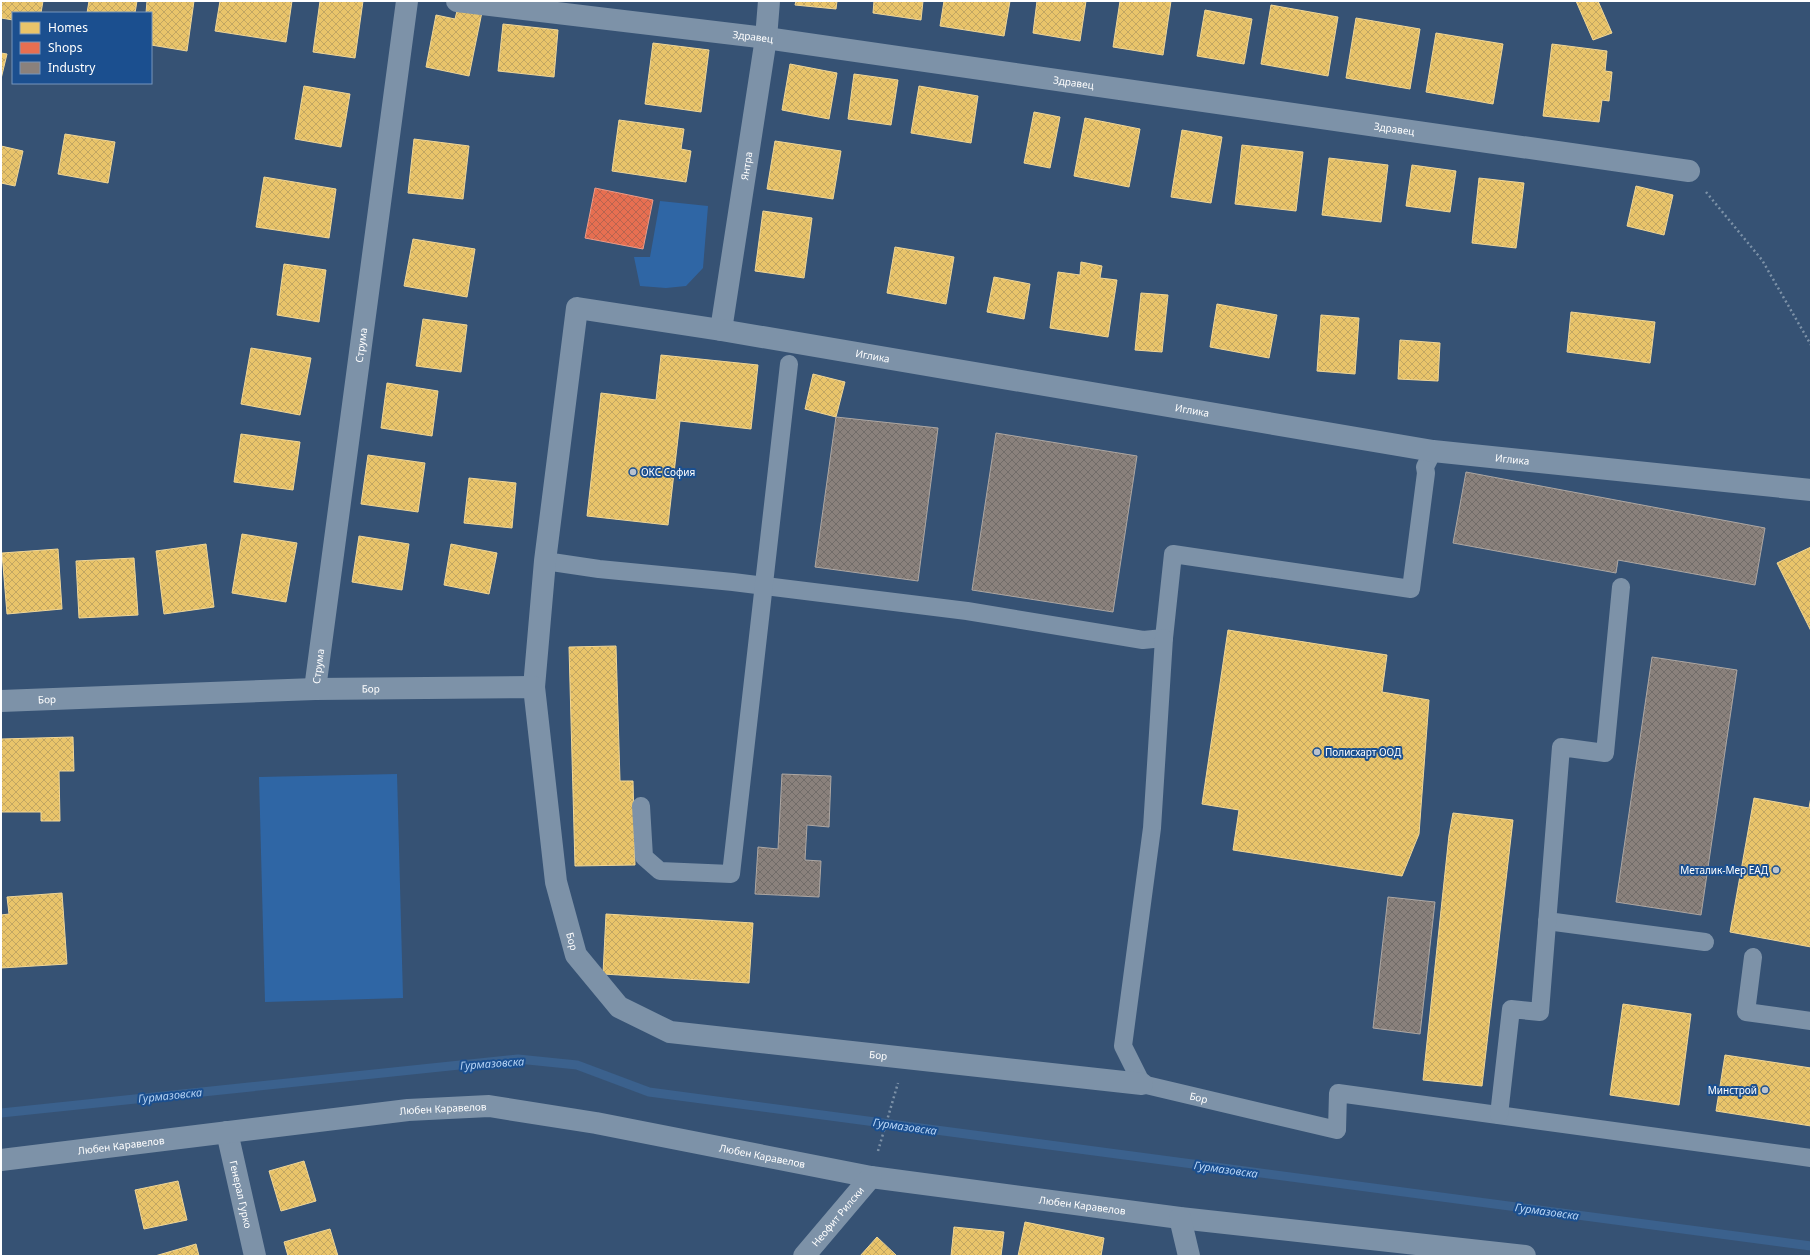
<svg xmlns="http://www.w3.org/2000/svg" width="1812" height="1257" viewBox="0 0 1812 1257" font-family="'Noto Sans',sans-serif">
<defs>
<pattern id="homes-cross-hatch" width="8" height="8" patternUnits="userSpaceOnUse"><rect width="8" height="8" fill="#e9c46a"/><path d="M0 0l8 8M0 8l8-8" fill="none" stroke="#c2a662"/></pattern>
<pattern id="shops-cross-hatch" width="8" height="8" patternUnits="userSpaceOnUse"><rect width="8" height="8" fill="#e76f51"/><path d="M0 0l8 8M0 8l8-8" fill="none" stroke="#b86450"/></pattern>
<pattern id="industry-cross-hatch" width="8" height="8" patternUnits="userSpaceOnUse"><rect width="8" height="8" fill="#8a817c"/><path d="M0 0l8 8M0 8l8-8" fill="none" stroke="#716c69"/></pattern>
</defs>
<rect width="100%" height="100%" fill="#365274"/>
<g fill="#2f66a5">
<path d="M660,201L708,206L703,268L686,286L666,288L640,286L634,257H650Z"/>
<path d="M397,774L403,998L265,1002L259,777Z"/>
</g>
<g fill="url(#homes-cross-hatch)" stroke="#f0d697">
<path d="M1,1H43L41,13H13V20L1,18Z"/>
<path d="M89,1H137L135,13H87Z"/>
<path d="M147,1H194L187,51L151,45V13H146Z"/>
<path d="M220,1H292L286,42L215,31Z"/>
<path d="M320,1H363L355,58L313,52Z"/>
<path d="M796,1H837L836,9L795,5Z"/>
<path d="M874,1H923L921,20L873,13Z"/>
<path d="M944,1H1010L1004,36L940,26Z"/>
<path d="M1037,1H1086L1080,41L1033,33Z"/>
<path d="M1120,1H1171L1163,55L1113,47Z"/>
<path d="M1576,1H1598L1612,33L1593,40Z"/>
<path d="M1271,5L1338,17L1328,76L1261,64Z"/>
<path d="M458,7L482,12L469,76L426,67L436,15L455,19Z"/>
<path d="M1205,10L1252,19L1244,64L1197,56Z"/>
<path d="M1356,18L1420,29L1410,89L1346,78Z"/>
<path d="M503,24L558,30L554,77L498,71Z"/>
<path d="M1436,33L1503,44L1493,104L1426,92Z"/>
<path d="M653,43L709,50L701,112L645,104Z"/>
<path d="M1552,44L1607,51L1605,71L1612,72L1609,101L1602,100L1599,122L1543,116Z"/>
<path d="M1,53L7,54L1,79Z"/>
<path d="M790,64L837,73L829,119L782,110Z"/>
<path d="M854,74L898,80L891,125L848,119Z"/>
<path d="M304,86L350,94L341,147L295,139Z"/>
<path d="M919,86L978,96L971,143L911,133Z"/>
<path d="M1034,112L1060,117L1050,168L1024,163Z"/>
<path d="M1085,118L1140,129L1129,187L1074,176Z"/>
<path d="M619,120L684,129L681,149L691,151L686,182L612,171Z"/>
<path d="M1182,130L1222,137L1211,203L1171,197Z"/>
<path d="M65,134L115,142L108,183L58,174Z"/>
<path d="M414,139L469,146L463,199L408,193Z"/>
<path d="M775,141L841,151L833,199L767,189Z"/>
<path d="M1242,145L1303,152L1296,211L1235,204Z"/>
<path d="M1,146L23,151L15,186L1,183Z"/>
<path d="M1329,158L1388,165L1381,222L1322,215Z"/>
<path d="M1412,165L1456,171L1450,212L1406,206Z"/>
<path d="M264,177L336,189L329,238L256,227Z"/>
<path d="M1479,178L1524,183L1516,248L1472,243Z"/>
<path d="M1636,186L1673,195L1664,235L1627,226Z"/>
<path d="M763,211L812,218L804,278L755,271Z"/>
<path d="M413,239L475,249L467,297L404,286Z"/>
<path d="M895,247L954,257L946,304L887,293Z"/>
<path d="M1081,262L1102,266L1100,278L1117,280L1108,337L1050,328L1058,272L1080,275Z"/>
<path d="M284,264L326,270L319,322L277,315Z"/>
<path d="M994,277L1030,284L1024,319L987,312Z"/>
<path d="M1141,293L1168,295L1162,352L1135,350Z"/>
<path d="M1217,304L1277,315L1269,358L1210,347Z"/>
<path d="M1571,312L1655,322L1650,363L1567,352Z"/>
<path d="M1321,315L1359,318L1355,374L1317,371Z"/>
<path d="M423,319L467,325L461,372L416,366Z"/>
<path d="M1400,340L1440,343L1438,381L1398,379Z"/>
<path d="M251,348L311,358L300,415L241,404Z"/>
<path d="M661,355L758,365L751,429L680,421L668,525L587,516L601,393L656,400Z"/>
<path d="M813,374L845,382L836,417L805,409Z"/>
<path d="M387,383L438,391L432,436L381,428Z"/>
<path d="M241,434L300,442L293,490L234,482Z"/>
<path d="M368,455L425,463L418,512L361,504Z"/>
<path d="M469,478L516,483L512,528L464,523Z"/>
<path d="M242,534L297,543L286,602L232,593Z"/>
<path d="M359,536L409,544L402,590L352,582Z"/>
<path d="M206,544L214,607L164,614L156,551Z"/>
<path d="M451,544L497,553L489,594L444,585Z"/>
<path d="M1811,547V631L1777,563Z"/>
<path d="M58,549L62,609L7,614L2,553Z"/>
<path d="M134,558L138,615L79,618L76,561Z"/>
<path d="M1228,630L1387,655L1382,692L1429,700L1419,834L1402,876L1233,850L1239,810L1202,804Z"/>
<path d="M616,646L620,781H633L635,865L575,866L569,647Z"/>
<path d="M73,737L74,771H59L60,821H41V812H1V739Z"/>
<path d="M1811,797V947L1730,932L1754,798L1809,808Z"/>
<path d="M1453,813L1513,820L1482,1086L1423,1080L1449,835Z"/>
<path d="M62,893L67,964L1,968V915L9,914L7,897Z"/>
<path d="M606,914L753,923L749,983L603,974Z"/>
<path d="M1623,1004L1691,1014L1679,1105L1610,1095Z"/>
<path d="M1725,1055L1811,1068V1126L1716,1111Z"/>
<path d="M304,1161L316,1201L281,1211L269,1171Z"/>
<path d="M178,1181L187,1220L144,1229L135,1190Z"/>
<path d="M1025,1222L1104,1238L1101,1256H1018Z"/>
<path d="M954,1227L1004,1232L1001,1256H951Z"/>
<path d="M330,1229L338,1256H288L284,1242Z"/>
<path d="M877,1237L897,1256H860Z"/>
<path d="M196,1244L199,1256H155Z"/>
</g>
<path fill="url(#shops-cross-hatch)" stroke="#ee9a85" d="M595,188L653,200L643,249L585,238Z"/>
<g fill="url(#industry-cross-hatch)" stroke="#ada7a3">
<path d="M836,417L938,428L918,581L815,567Z"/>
<path d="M996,433L1137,456L1113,612L972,590Z"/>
<path d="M1466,472L1765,528L1755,585L1618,560L1616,573L1453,543Z"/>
<path d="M1652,657L1737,670L1701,915L1616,902Z"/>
<path d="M782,774L831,776L829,827L807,825L805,860L821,861L819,897L755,894L758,847L778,849Z"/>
<path d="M1388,897L1435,902L1420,1034L1373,1028Z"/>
</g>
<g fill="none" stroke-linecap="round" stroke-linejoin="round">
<path stroke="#3b618d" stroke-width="9" d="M1,1113L518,1059L577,1065L649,1092L1811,1246"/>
<g stroke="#7d92a8" stroke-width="2.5" stroke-dasharray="2 3" stroke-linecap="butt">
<path d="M1706,192L1762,260L1811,345"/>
<path d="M878,1151L898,1083"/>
</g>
<g stroke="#7d92a8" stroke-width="18">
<path d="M545,561L599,569L733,582L967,611L1143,640L1164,638L1173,554L1411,589L1426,473L1425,467L1433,451"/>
<path id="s1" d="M1164,638L1152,828L1123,1046L1142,1084L1337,1130L1338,1093L1811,1158"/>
<path d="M641,806L644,857L660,871L731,874L789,364"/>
<path d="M1547,921L1705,942"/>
<path d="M1753,957L1746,1012L1811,1021"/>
<path d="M1499,1115L1511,1009L1540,1012L1561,747L1605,753L1621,587"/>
</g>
<g stroke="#7d92a8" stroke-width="22">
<path id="s2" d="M457,1L766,38L1689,171"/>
<path id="s3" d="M721,330L766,38L769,1"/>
<path id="s4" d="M534,687L545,561L577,308L721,330L1433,451L1811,490"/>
<path id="s5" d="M315,689L407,1"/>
<path id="s6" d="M1,701L315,689L534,687L556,882L576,955L619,1007L670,1032L1142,1084"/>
<path id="s7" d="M227,1132L255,1256"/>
<path id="s8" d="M1,1160L408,1110L489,1106L596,1123L871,1177L1180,1218L1525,1256"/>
<path d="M1180,1218L1189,1256"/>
<path id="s9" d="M804,1256L871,1177"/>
</g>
</g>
<g fill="#b9c2ce" stroke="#1b4f8f" stroke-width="1.5">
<circle cx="633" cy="472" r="4"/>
<circle cx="1317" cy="752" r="4"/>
<circle cx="1776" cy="870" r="4"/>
<circle cx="1765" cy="1090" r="4"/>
</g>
<g text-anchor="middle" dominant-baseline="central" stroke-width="4" stroke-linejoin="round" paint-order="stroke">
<g font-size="10" fill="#fff" stroke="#1b4f8f">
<text stroke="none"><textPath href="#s2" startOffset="298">Здравец</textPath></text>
<text stroke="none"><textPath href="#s2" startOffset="622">Здравец</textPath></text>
<text stroke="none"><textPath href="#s2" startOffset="946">Здравец</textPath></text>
<text stroke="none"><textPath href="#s3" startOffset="166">Янтра</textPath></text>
<text stroke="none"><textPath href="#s5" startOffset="347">Струма</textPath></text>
<text stroke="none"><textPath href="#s4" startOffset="681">Иглика</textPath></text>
<text stroke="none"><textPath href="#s4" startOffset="1005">Иглика</textPath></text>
<text stroke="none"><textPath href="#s4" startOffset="1329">Иглика</textPath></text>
<text stroke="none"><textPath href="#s5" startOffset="23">Струма</textPath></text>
<text stroke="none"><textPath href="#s6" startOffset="370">Бор</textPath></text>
<text stroke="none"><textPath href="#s6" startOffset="46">Бор</textPath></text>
<text stroke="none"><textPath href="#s6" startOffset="791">Бор</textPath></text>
<text stroke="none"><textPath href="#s6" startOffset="1139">Бор</textPath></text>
<text stroke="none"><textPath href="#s1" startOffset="511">Бор</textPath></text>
<text stroke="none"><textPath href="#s8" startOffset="445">Любен Каравелов</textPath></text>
<text stroke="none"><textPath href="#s8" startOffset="121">Любен Каравелов</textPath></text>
<text stroke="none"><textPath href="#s8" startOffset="769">Любен Каравелов</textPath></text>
<text stroke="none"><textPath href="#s7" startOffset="64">Генерал Гурко</textPath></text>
<text stroke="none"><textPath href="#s8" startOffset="1093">Любен Каравелов</textPath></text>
<text stroke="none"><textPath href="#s9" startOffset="52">Неофит Рилски</textPath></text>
</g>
<g font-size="10" fill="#fff" stroke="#1b4f8f" text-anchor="start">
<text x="641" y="472">ОКС София</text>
<text x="1325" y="752">Полисхарт ООД</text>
<text x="1768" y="870" text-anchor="end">Металик-Мер ЕАД</text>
<text x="1757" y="1090" text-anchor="end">Минстрой</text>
</g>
<g font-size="11" font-style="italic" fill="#b5d3f5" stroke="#1b4f8f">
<text transform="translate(492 1063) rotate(-4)">Гурмазовска</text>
<text transform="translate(170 1095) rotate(-6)">Гурмазовска</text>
<text transform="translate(905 1126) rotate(8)">Гурмазовска</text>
<text transform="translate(1226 1169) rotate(8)">Гурмазовска</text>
<text transform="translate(1547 1211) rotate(8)">Гурмазовска</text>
</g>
</g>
<rect width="1812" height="1257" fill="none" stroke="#ffffff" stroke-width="4"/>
<rect x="12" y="12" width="140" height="72" fill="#1b4f8f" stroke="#7695bc"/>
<rect x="20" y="22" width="20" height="12" fill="#e9c46a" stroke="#7695bc"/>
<text x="48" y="32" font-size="12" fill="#ffffff">Homes</text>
<rect x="20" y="42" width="20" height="12" fill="#e76f51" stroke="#7695bc"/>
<text x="48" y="52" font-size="12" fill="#ffffff">Shops</text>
<rect x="20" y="62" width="20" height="12" fill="#8a817c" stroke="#7695bc"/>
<text x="48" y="72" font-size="12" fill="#ffffff">Industry</text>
</svg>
